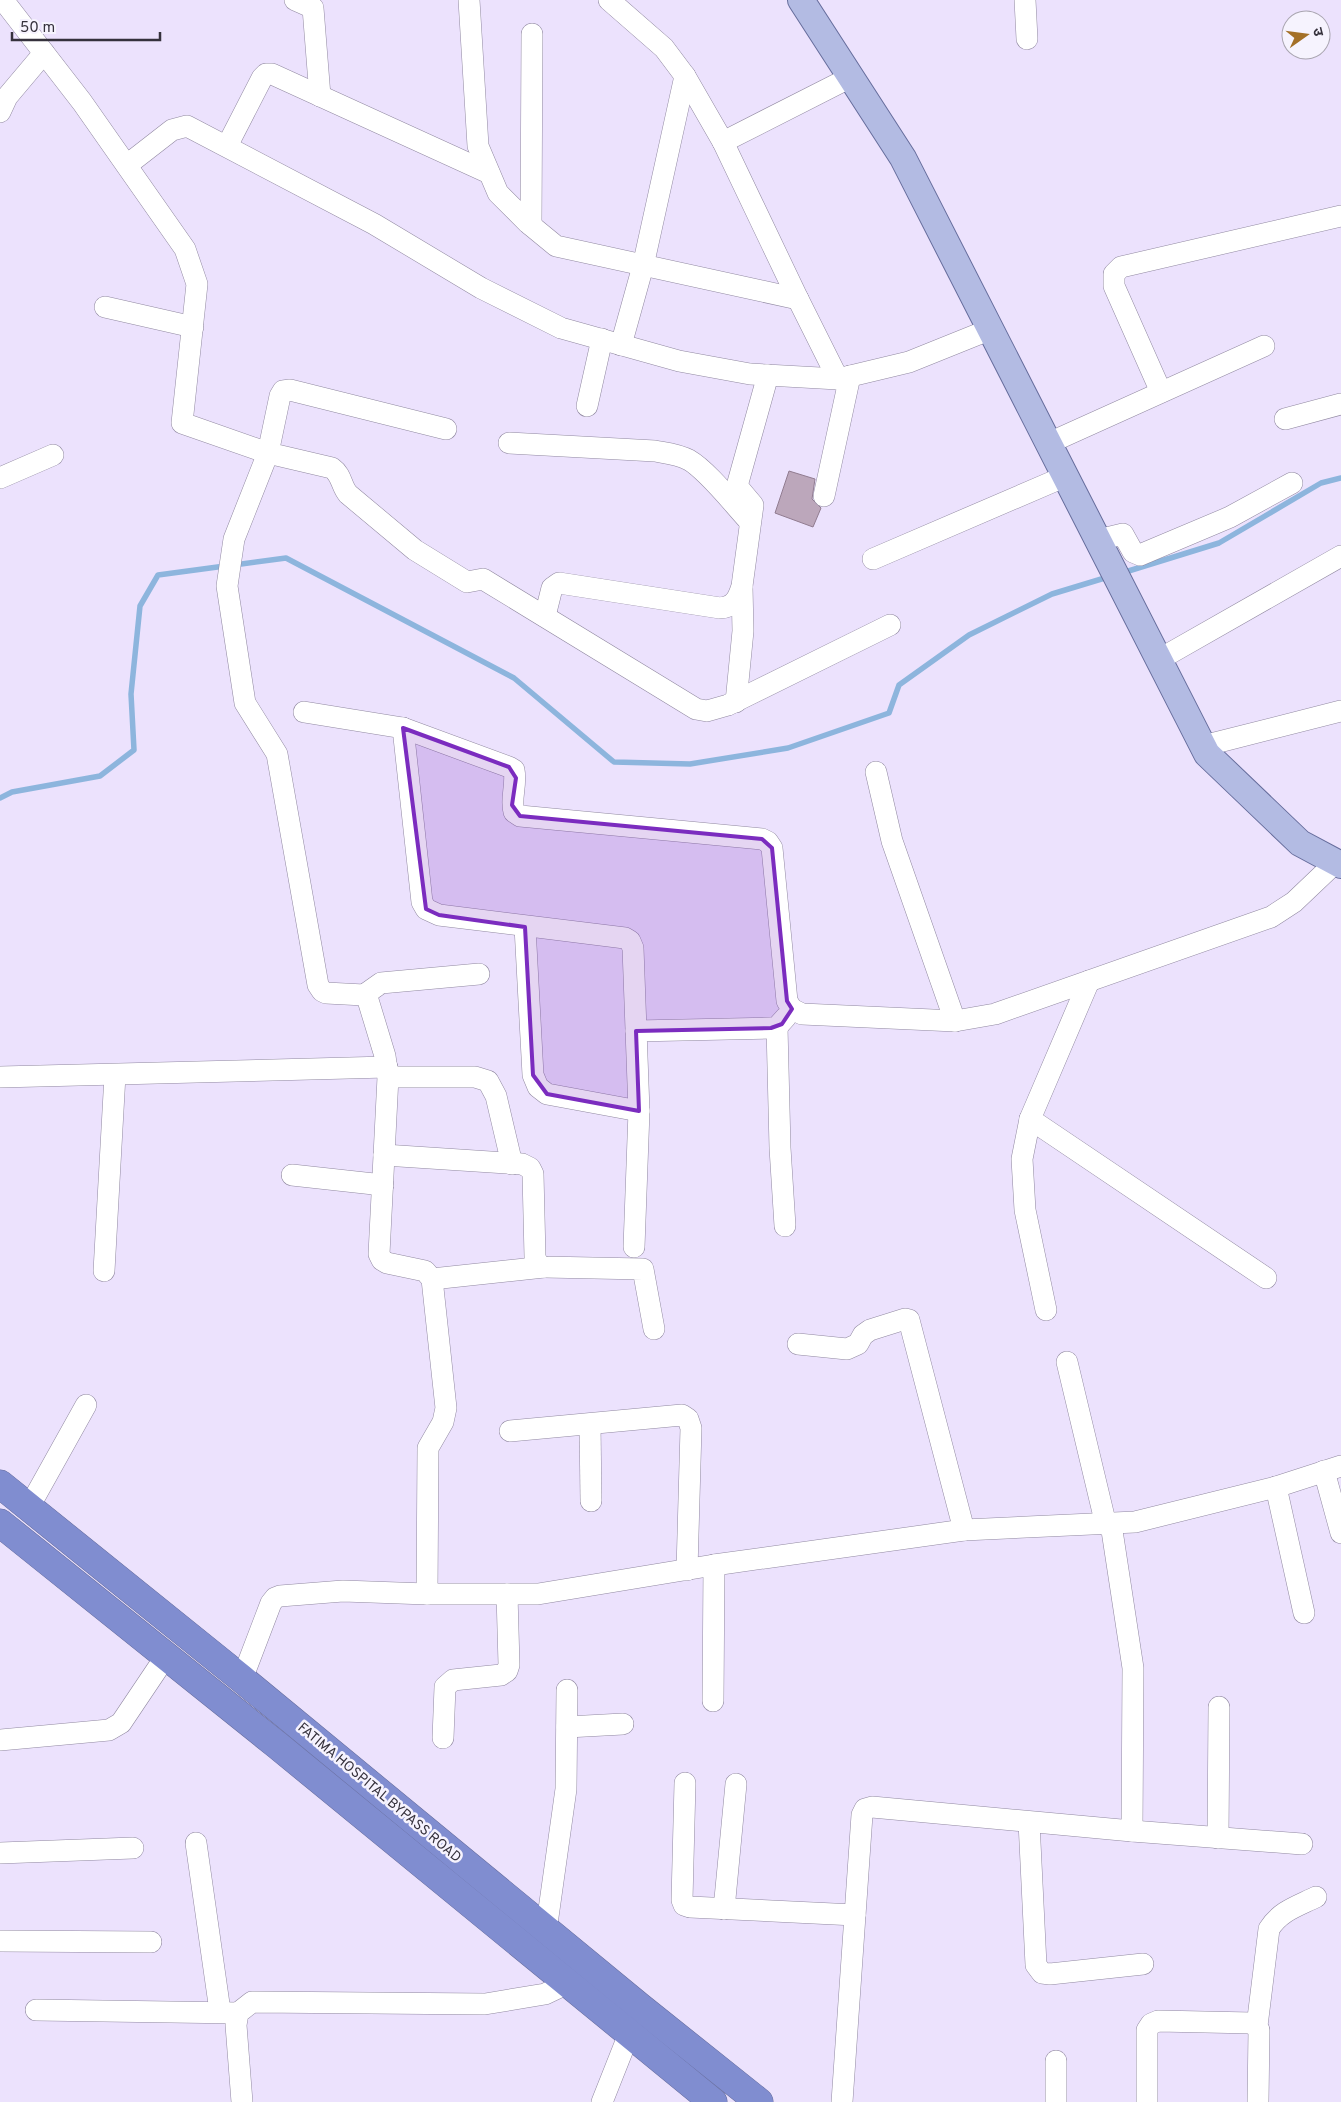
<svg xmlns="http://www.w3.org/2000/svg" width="1341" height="2102" viewBox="0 0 1341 2102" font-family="Overpass,'Noto Sans Devanagari',sans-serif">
<rect width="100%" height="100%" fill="#ece2fd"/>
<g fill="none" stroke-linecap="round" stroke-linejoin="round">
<g stroke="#8db5dd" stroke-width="5.5">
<path d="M234,565L286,558L514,678L614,762L690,764L788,748L889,713L899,685L969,635L1052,594L1108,577"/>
<path d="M1122,573L1219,543L1321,483L1341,478"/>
<path d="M0,798L12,792L100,776L134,750L131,694L140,606L158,575L225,566"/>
</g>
</g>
<path fill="#bca7bb" stroke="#917c90" d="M789,471L815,479L812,499L821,508L813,527L775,513Z"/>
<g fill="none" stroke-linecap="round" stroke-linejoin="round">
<g stroke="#9189a1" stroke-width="22">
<g id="minor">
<path d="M3,0L82,102L185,249L197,284L182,423L268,453L234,539L227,586L245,703L277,754L318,985L322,991L326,993L364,995L368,1000L385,1056L388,1077L379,1254L382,1260L387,1263L425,1271L432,1279L446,1408L443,1422L428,1448L427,1594"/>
<path d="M295,0L313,8L320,96"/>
<path d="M469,0L478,146L498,193L528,223L556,246L798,299L838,379L909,362L991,329"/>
<path d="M609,0L664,48L685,76L723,142L798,299"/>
<path d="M1025,0L1027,39"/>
<path d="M0,112L7,97L44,53"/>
<path d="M723,142L851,77"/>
<path d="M227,146L262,78L266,74H272L489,173"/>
<path d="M127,165L172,130L187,126L374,224L481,288L561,328L679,361L750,374L838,379"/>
<path d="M531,225L532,34"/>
<path d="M105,307L193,327"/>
<path d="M621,345L643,266L685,76"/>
<path d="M1161,392L1114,286V274L1121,267L1341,216"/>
<path d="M587,406L602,339"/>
<path d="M1285,419L1341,404"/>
<path d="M446,429L290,390L283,391L280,396L268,453L332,468C342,475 341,486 348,494L415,550L467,582L483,579L696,709L707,711L728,705L890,625"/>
<path d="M509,443L655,451C666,453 678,454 689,460C708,471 734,505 750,522"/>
<path d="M1049,443L1264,346"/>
<path d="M0,478L53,455"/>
<path d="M824,496L850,376"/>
<path d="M1098,540L1123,534L1133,552L1140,555L1230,517L1292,483"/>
<path d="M873,559L1066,476"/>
<path d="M545,616L552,588L559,583L720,608C734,607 738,599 742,586L753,505L737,486L768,375"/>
<path d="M1160,659L1341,556"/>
<path d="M736,702L743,631L742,587"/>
<path d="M304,712L403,728L509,767L514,770C517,785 510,799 514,812L520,816L762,839L768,842L772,848L787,1001L792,1009L802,1014L955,1021L995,1014L1271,917L1294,902L1336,862"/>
<path d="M403,728L422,902L426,909L439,915L625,938L630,941L633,948L639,1111L634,1247"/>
<path d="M1203,746L1341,711"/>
<path d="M876,772L892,841L955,1021"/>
<path d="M525,927L533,1075L538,1087L547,1094L639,1111"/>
<path d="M364,995L381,983L479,974"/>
<path d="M777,1027L780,1148L785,1226"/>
<path d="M636,1031L771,1028L777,1027L786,1017"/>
<path d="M0,1077L387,1067"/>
<path d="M388,1077H475L488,1081L496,1096L512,1164"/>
<path d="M1030,1119L1266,1278"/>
<path d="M384,1155L522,1164L530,1168L533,1174L535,1257L538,1265L544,1267L643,1269L654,1329"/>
<path d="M292,1175L383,1185"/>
<path d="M104,1271L115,1075"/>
<path d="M432,1279L544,1267"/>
<path d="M1046,1310L1025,1210L1022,1159L1030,1119L1089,981"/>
<path d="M798,1344L847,1349L858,1344L863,1335L870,1330L905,1319L909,1320L964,1530"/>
<path d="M1067,1362L1106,1525"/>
<path d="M590,1424L591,1501"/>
<path d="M510,1431L682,1415L688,1419L691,1428L687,1570"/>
<path d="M1324,1471L1341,1533"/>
<path d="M1276,1487L1304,1613"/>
<path d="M28,1509L86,1405"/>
<path d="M1111,1524L1133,1668L1132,1831"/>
<path d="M242,1679L271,1603L275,1598L280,1596L343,1591L427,1594H538L714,1565L964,1530L1135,1522L1276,1487L1341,1466"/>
<path d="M713,1701L714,1565"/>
<path d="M567,1727L623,1724"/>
<path d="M443,1738L445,1687L453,1680L501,1675L507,1671L509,1665L507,1594"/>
<path d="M0,1740L109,1730L121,1723L166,1656"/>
<path d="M685,1783L682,1900L684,1905L690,1907L855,1915"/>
<path d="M1029,1822L1036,1965L1042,1973L1050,1974L1143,1964"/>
<path d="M1218,1838L1219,1707"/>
<path d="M196,1843L220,2011"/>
<path d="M0,1853L133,1848"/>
<path d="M724,1909L736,1784"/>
<path d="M546,1931L566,1789L567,1690"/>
<path d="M0,1941L151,1942"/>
<path d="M36,2010L238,2013"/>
<path d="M1257,2026L1269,1929C1280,1911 1298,1906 1316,1897"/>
<path d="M1056,2061V2102"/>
<path d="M242,2102L236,2025L238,2013L252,2002L485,2004L545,1994L568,1983"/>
<path d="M602,2102L629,2034"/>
<path d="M842,2102L862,1815L865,1809L872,1807L1132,1831L1302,1844"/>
<path d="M1147,2102V2030L1151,2024L1158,2021L1252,2023L1259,2030L1258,2102"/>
</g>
</g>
<g stroke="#666d9c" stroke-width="28">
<path id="major" d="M801,0L903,158L1207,754L1300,843L1341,865"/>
</g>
<g stroke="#666d9c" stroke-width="29">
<g id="highway">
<path d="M0,1484L242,1679L640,2007L759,2102"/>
<path d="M0,1523L277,1745L713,2102"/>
</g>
</g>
<use href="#minor" stroke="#fff" stroke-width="21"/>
<use href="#major" stroke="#b3bbe3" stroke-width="26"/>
<use href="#highway" stroke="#808dd0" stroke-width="28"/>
</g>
<path fill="#7b2cbf" fill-opacity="0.2" stroke="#7b2cbf" stroke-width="4" stroke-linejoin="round" d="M403,728L509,767L516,778L512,805L520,816L762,839L772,848L787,1001L792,1009L782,1024L771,1028L636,1031L639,1111L547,1094L533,1075L525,927L439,915L426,909Z"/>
<g text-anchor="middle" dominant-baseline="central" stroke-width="5" stroke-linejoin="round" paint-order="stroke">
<g font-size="14" fill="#35313c" stroke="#f6f3fe">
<text transform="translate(379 1793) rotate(40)">FATIMA HOSPITAL BYPASS ROAD</text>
</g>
</g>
<g transform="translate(1306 35) rotate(76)"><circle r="24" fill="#f6f3fe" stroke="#a9a5b0"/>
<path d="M0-4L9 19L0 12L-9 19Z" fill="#a47028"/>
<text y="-8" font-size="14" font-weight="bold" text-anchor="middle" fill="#35313c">उ</text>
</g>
<path d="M12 32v8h148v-8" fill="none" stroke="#35313c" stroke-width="2.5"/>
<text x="20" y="32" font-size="15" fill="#35313c" stroke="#f6f3fe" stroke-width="4" paint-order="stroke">50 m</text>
</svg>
